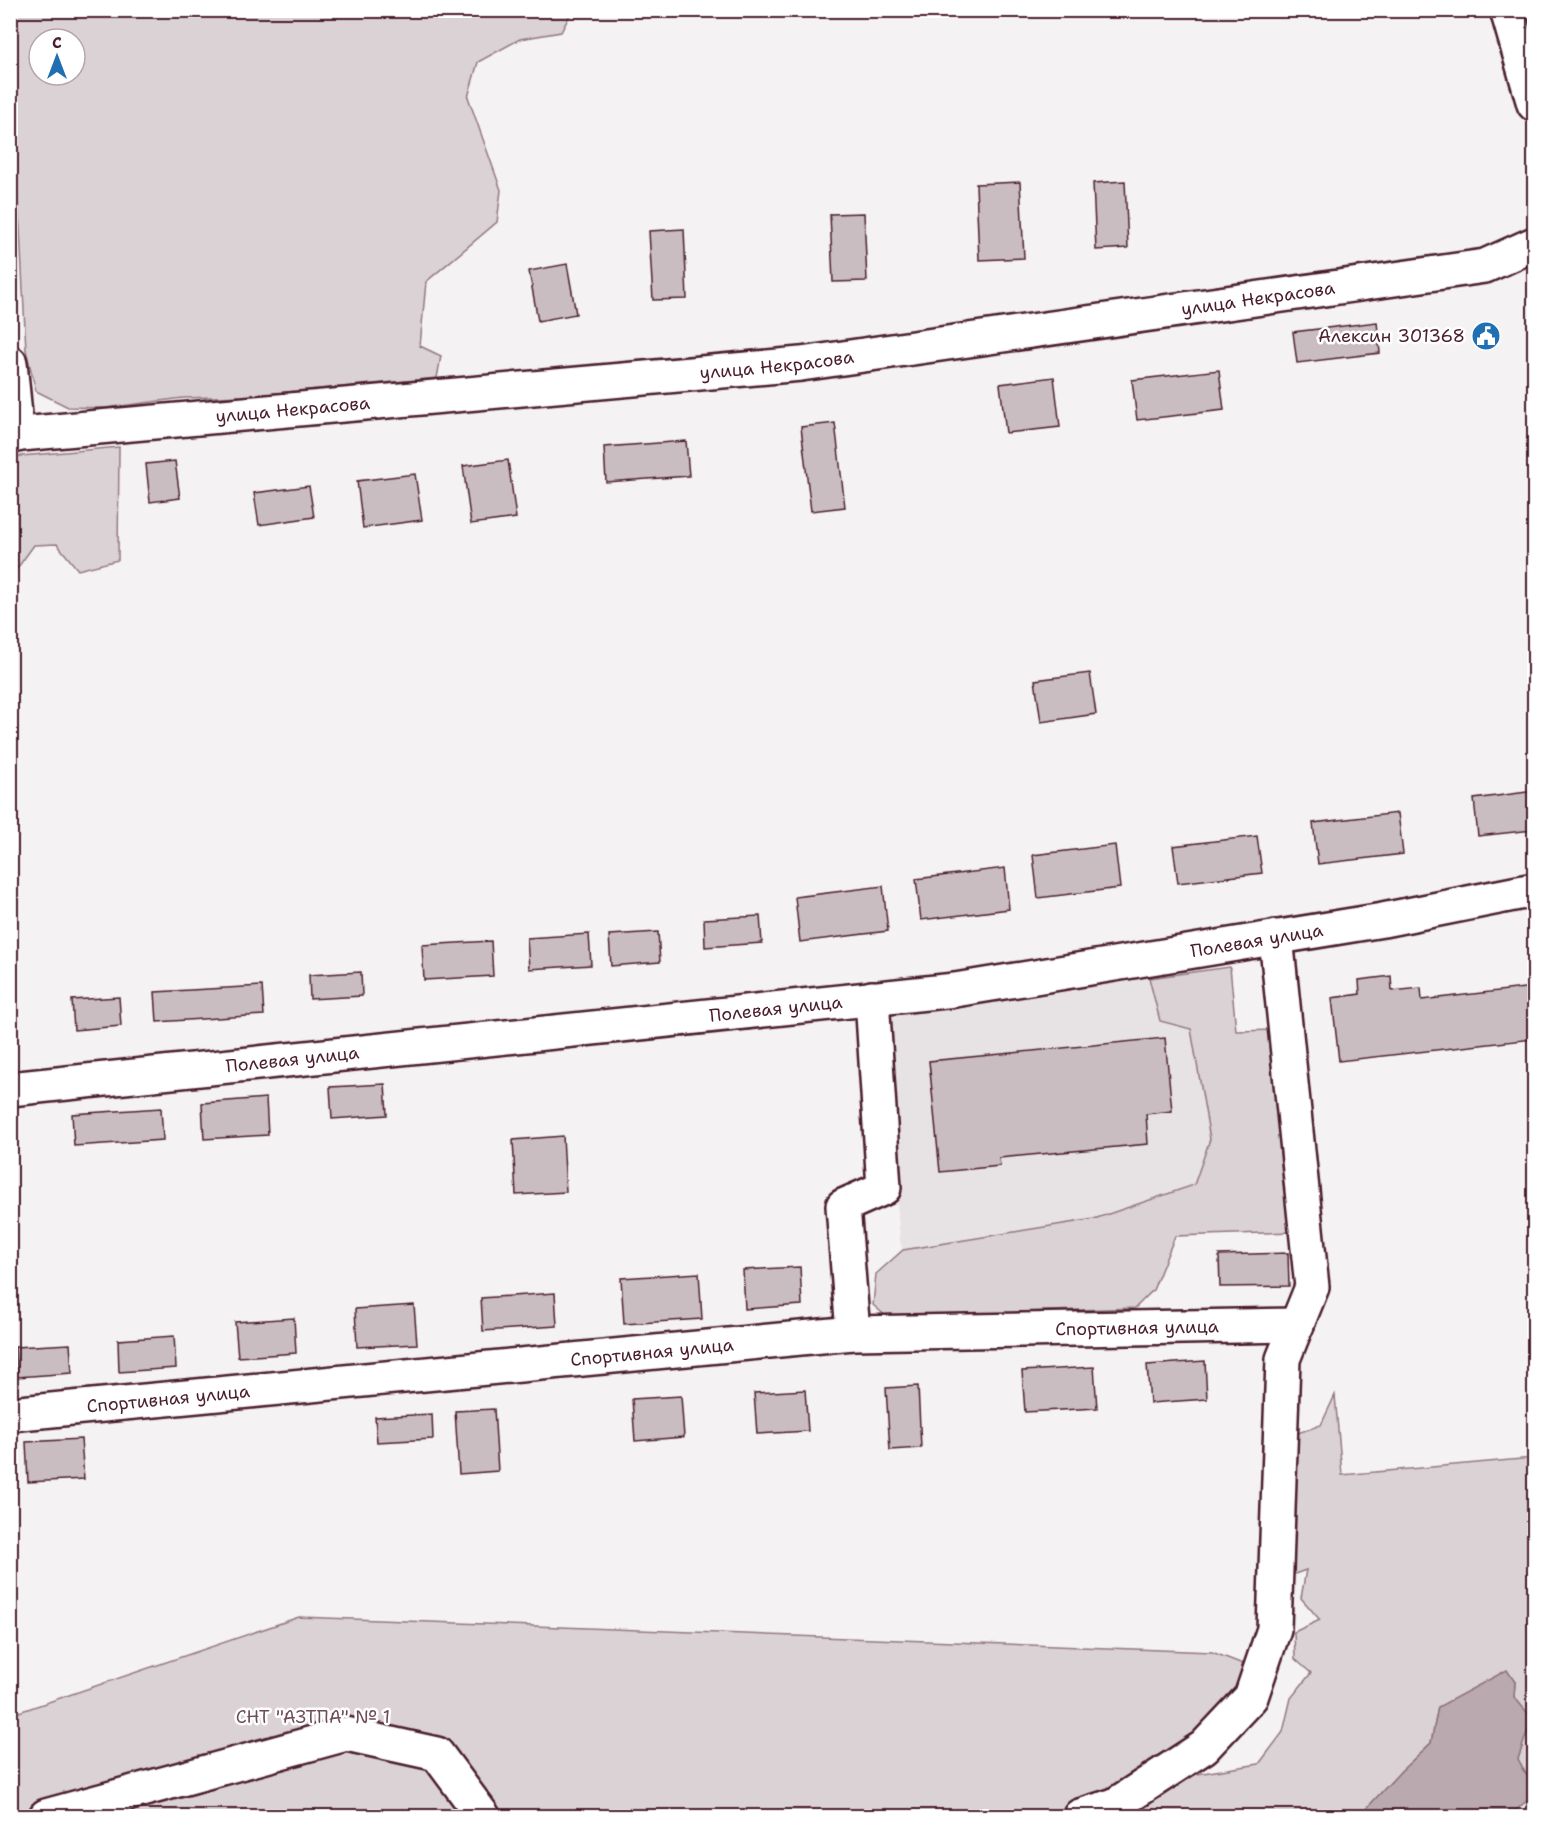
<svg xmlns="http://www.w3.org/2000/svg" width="1545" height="1827" viewBox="0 0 1545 1827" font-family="'Shantell Sans',sans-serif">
<rect width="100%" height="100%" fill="#f4f2f2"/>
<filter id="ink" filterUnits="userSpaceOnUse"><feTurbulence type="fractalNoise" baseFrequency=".0167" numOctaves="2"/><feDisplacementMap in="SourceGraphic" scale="12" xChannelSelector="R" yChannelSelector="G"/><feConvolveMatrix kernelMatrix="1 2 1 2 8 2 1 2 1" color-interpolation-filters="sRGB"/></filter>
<g filter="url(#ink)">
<path fill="#e7e2e3" d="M1149,978L1160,1020L1191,1029L1210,1139L1194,1185L1094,1219L903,1250L900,1241L883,1013Z"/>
<g fill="#dbd2d5" stroke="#927880" stroke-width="1.5" fill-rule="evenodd">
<path d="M10,11H572L561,32L520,39L478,62L468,97L501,190L497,222L426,282L420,346L441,356L437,378L245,396L183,398L105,408L68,407L36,391L26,350L20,229L11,120ZM39,39H75V75H39Z"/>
<path d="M119,447L118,560L78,570L57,544L34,545L11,577V457Z"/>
<path d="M1230,967L1236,1031L1276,1030L1291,1232L1175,1236L1153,1290L1135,1308L887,1317L873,1305L876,1274L903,1250L1094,1219L1194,1185L1210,1139L1191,1029L1160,1021L1149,978Z"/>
<path d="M1335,1395L1342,1475L1534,1458V1789L1518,1759L1531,1718L1514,1697L1515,1682L1438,1707L1431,1743L1401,1771L1366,1809L1367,1816H11L10,1715L299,1617L1212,1652L1243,1664L1238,1696L1146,1791L1197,1774L1259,1764L1283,1732L1291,1698L1311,1673L1295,1659L1294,1632L1320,1620L1301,1598L1306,1570L1292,1575L1295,1434L1321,1425Z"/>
</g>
<path fill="#baa9ae" stroke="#8d727a" stroke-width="1.5" d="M1507,1670L1515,1682L1514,1697L1532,1718L1518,1759L1534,1789V1795L1509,1816H1367L1366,1809L1401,1771L1431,1743L1438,1707Z"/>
<g fill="#cabdc1" stroke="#4a1f2b" stroke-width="1.5">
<path d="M1125,181L1128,248L1096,250L1093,183Z"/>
<path d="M1020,182L1024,258L979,260L976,184Z"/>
<path d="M864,213L867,281L833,282L830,214Z"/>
<path d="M684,229L687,299L653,300L649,231Z"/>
<path d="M567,264L576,314L538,321L529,271Z"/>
<path d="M1377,322L1380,353L1297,363L1293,332Z"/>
<path d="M1219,370L1224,410L1137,420L1132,380Z"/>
<path d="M1054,377L1060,427L1006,433L1000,384Z"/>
<path d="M835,423L845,507L811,511L801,427Z"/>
<path d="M686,441L689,476L606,482L604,447Z"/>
<path d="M508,460L516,518L471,524L463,466Z"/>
<path d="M175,461L180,498L150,502L146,464Z"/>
<path d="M415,474L422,520L363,528L357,481Z"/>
<path d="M309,486L314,517L259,525L254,493Z"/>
<path d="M1090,673L1096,714L1041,722L1035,680Z"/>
<path d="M1534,791V830L1478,836L1474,799Z"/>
<path d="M1398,813L1403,854L1318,864L1313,823Z"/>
<path d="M1257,836L1262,873L1178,883L1173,846Z"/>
<path d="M1115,845L1120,888L1038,898L1033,855Z"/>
<path d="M1005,868L1009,909L921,920L916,879Z"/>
<path d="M883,886L888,931L800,942L795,897Z"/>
<path d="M760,916L762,943L705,947L704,919Z"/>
<path d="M658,932L660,962L611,966L609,935Z"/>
<path d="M589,934L591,965L529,969L527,938Z"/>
<path d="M491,941L493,976L424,980L422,945Z"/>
<path d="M361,972L362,996L310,999L309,975Z"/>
<path d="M1391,976L1392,991L1421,988L1422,1000L1534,987V1039L1339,1061L1332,998L1360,994L1359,980Z"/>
<path d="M262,986L264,1015L157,1022L155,992Z"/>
<path d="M119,997L121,1026L74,1030L72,1000Z"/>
<path d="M1165,1038L1172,1111L1146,1114L1148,1144L999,1158L1000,1166L940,1172L929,1061Z"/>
<path d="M385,1084L387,1115L332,1119L330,1087Z"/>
<path d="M266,1098L268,1135L204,1139L202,1103Z"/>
<path d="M161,1108L163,1140L74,1146L72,1114Z"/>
<path d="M563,1136L566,1192L516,1195L513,1140Z"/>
<path d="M1288,1253L1289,1286L1220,1287L1219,1255Z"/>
<path d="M800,1267L802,1305L745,1309L743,1270Z"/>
<path d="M699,1273L702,1319L624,1324L621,1278Z"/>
<path d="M555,1293L557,1326L483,1331L481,1298Z"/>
<path d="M414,1305L417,1344L357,1347L355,1309Z"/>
<path d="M294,1318L296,1353L238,1357L235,1322Z"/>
<path d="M174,1336L176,1368L119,1372L118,1340Z"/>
<path d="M70,1344L72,1373L17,1377L15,1347Z"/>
<path d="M1205,1361L1207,1399L1150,1403L1147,1365Z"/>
<path d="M1094,1367L1097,1408L1025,1412L1022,1371Z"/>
<path d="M918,1386L921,1448L890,1450L886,1388Z"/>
<path d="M805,1390L808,1431L757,1434L754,1393Z"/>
<path d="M681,1396L684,1437L635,1441L632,1399Z"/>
<path d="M494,1409L498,1471L459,1474L455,1411Z"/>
<path d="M432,1414L433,1439L377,1442L375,1417Z"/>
<path d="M81,1439L84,1479L28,1482L26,1442Z"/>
</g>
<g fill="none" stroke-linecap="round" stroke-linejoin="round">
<g stroke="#4a1f2b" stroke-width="38">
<g id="minor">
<path d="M1507,10L1534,104"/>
<path d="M10,363L17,435"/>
<path id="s1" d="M10,1089L955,990L1383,920L1534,890"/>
<path d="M853,1333L843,1206L884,1188L872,998"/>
<path id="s2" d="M10,1414L853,1333L1297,1325"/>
<path d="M46,1816L346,1734L437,1754L483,1816"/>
<path d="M1080,1816L1115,1805L1204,1747L1251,1697L1274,1629L1283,1359L1312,1287L1276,937"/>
</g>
</g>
<g stroke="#4a1f2b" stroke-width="38">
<g id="major">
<path id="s3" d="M10,435L801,364L1485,266L1534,244"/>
</g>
</g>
<use href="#minor" stroke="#fff" stroke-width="33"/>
<use href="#major" stroke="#fff" stroke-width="33"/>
</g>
</g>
<defs>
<g id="civic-disc" transform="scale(1.5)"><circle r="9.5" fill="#1f6fb2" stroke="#fff"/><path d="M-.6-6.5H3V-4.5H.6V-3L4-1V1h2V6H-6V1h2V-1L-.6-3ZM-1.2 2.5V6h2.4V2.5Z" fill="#fff"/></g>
</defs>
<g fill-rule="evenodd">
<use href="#civic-disc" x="1486" y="336"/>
</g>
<g text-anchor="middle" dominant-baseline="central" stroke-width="5" stroke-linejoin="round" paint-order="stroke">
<g font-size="18" fill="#4a1f2b" stroke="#fff">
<text stroke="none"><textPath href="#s3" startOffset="1256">улица Некрасова</textPath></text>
<text stroke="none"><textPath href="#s3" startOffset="770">улица Некрасова</textPath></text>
<text stroke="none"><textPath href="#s3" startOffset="284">улица Некрасова</textPath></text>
<text stroke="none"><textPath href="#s1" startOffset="1256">Полевая улица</textPath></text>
<text stroke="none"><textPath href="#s1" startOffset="770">Полевая улица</textPath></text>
<text stroke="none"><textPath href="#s1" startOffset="284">Полевая улица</textPath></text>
<text stroke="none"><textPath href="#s2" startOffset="1131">Спортивная улица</textPath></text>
<text stroke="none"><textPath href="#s2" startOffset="645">Спортивная улица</textPath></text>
<text stroke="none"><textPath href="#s2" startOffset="159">Спортивная улица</textPath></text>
</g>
<g font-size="18" fill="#4a1f2b" stroke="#fff" text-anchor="end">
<text x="1465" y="336">Алексин 301368</text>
</g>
<g font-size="18" fill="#6e4c56" stroke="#fff">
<text x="313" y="1717">СНТ "АЗТПА" № 1</text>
</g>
</g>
<rect width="1545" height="1827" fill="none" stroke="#fff" stroke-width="36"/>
<rect x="18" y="18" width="1509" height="1791" fill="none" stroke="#4a1f2b" stroke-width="2" filter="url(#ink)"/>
<g transform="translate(57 57)"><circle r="28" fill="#ffffff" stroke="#b7a5aa" stroke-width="1.5"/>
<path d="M0-4.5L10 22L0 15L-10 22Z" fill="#1f6fb2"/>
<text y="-9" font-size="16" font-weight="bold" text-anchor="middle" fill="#4a1f2b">С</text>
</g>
</svg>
